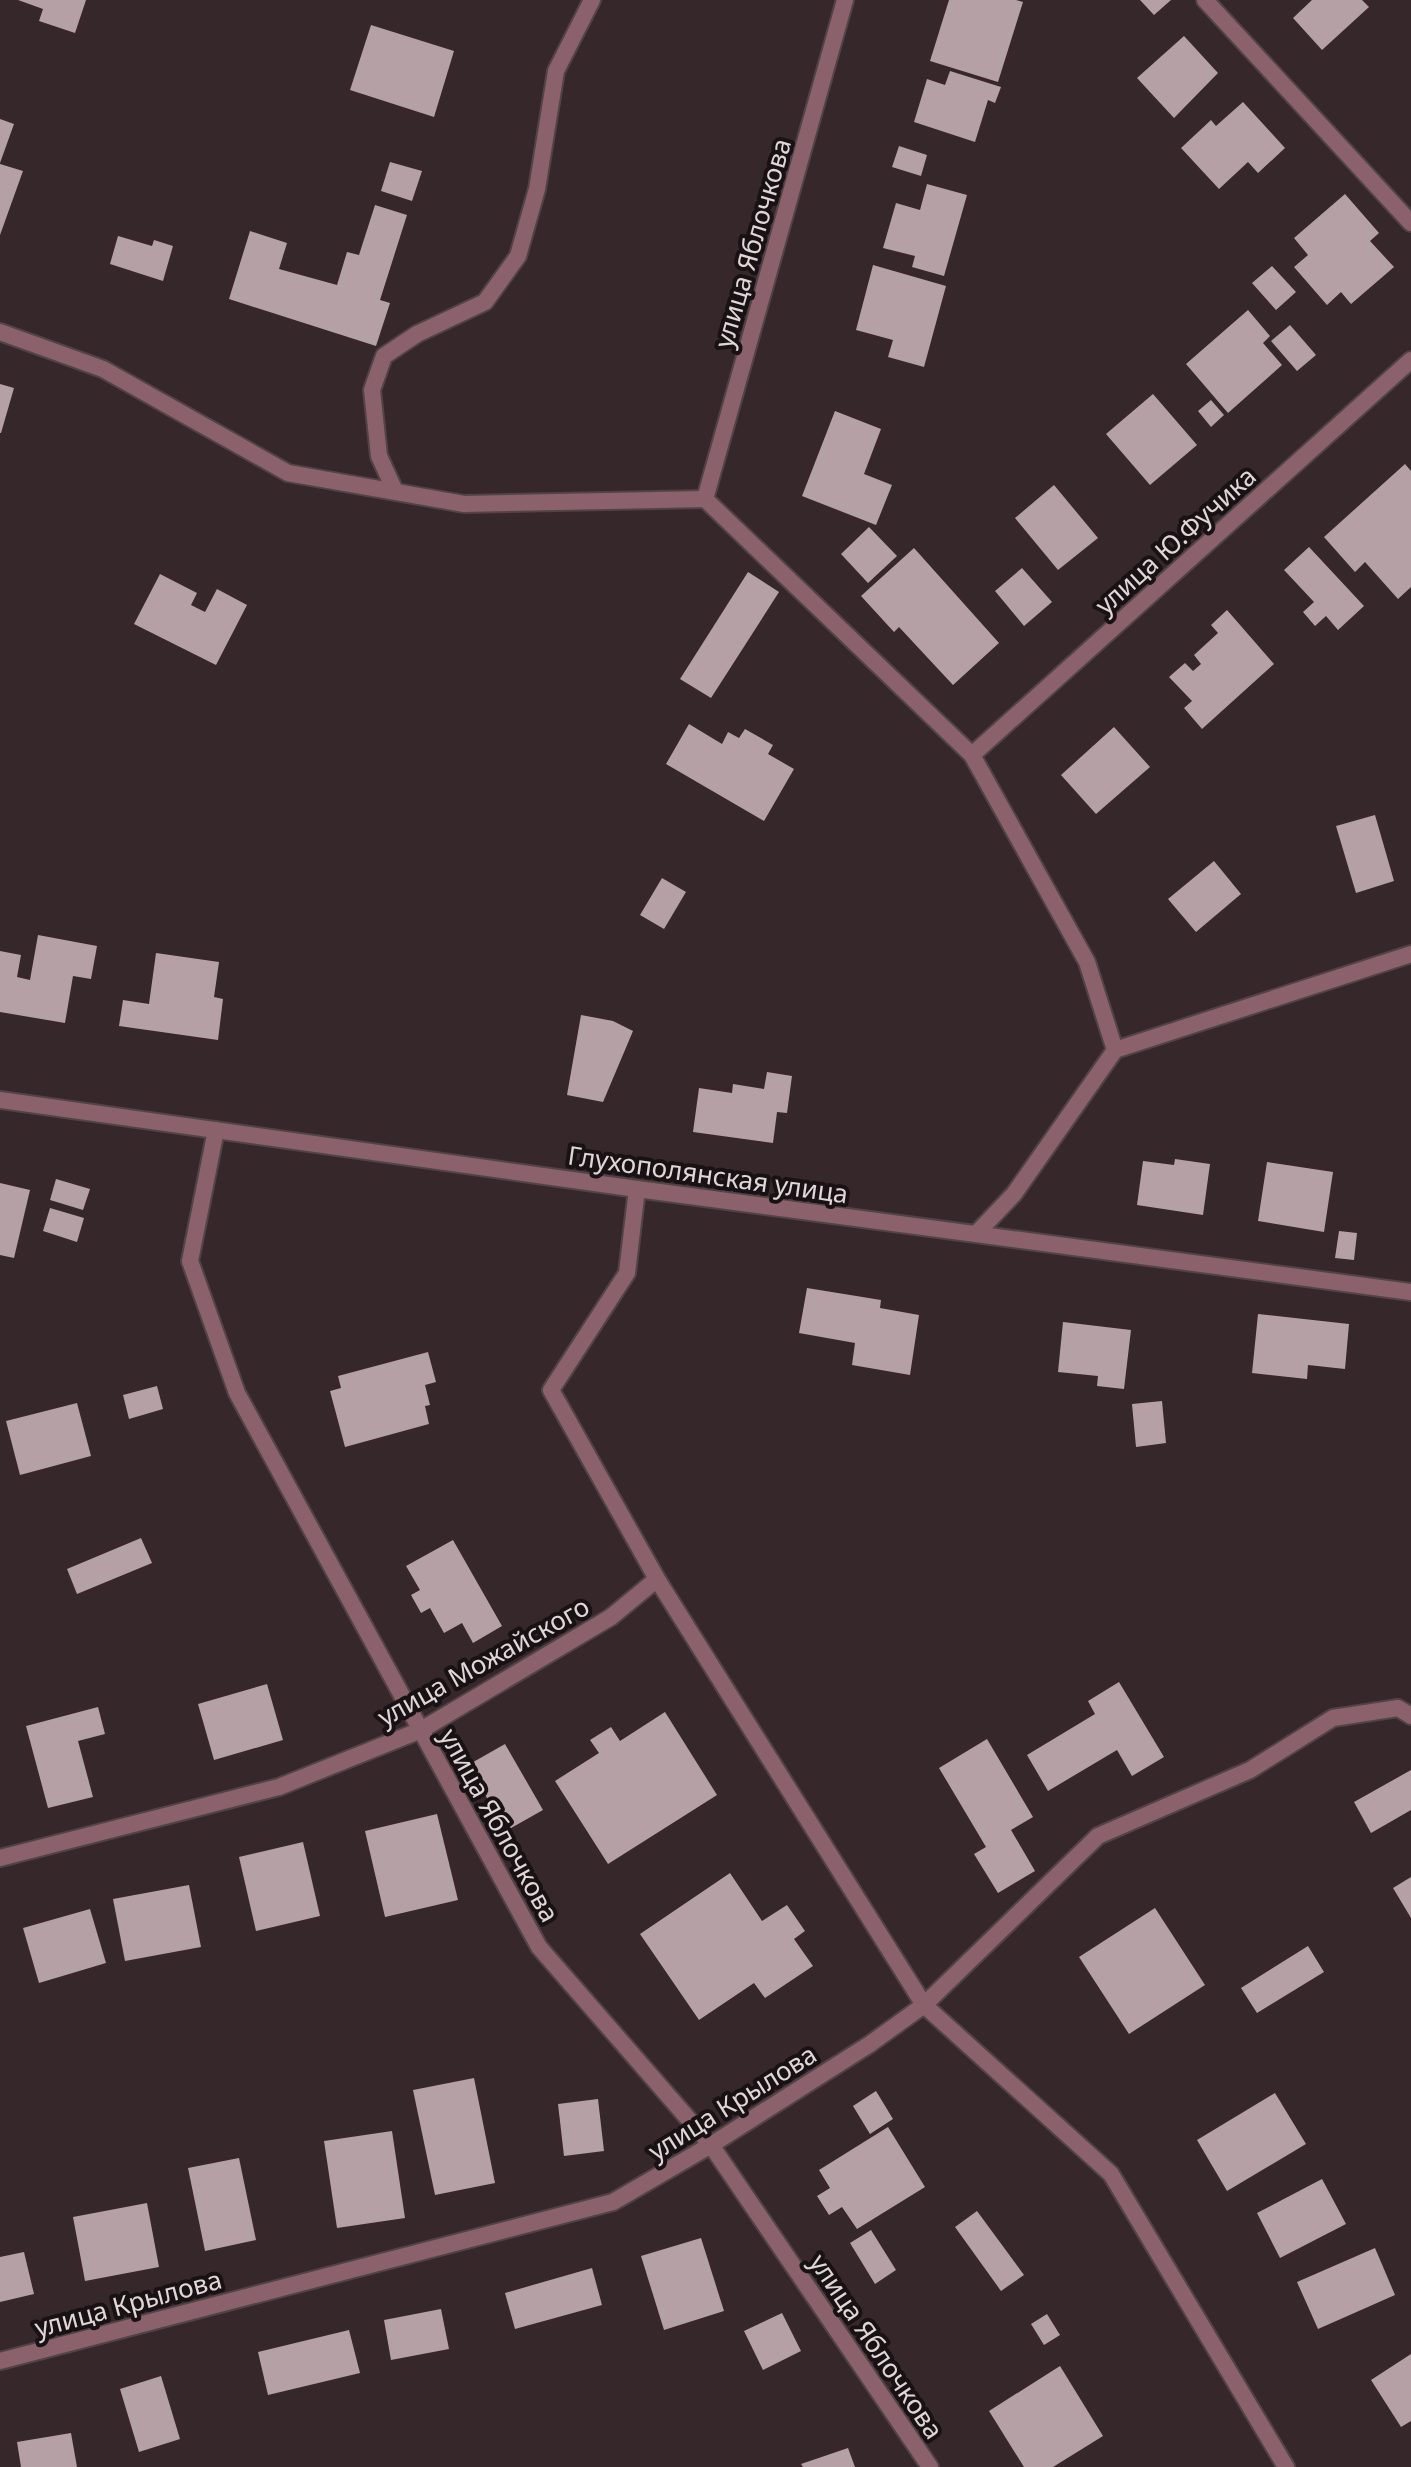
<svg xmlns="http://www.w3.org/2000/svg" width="1411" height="2467" viewBox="0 0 1411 2467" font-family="'Noto Sans',sans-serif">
<rect width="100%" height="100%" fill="#36272a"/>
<g fill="#b5a1a5">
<path d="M18,0H86L75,33L39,21L43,9Z"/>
<path d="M949,0H1016L1023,2L998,82L930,61Z"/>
<path d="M1140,0H1171L1154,15Z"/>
<path d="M1312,0H1362L1369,7L1322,50L1293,18Z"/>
<path d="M371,25L454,51L434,117L350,90Z"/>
<path d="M1184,36L1218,73L1174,118L1137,78Z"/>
<path d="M950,71L1001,87L995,103L988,100L975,142L914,122L927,79L945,85Z"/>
<path d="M1243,102L1285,148L1258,173L1248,162L1219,189L1181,148L1211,120L1216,126Z"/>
<path d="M0,119L14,124L0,163Z"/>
<path d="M899,146L927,155L921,176L892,167Z"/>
<path d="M390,162L422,171L412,201L381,191Z"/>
<path d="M0,164L23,171L0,235Z"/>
<path d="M927,184L967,195L944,276L912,267L915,256L883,248L896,203L920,210Z"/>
<path d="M1345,194L1379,233L1370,241L1394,267L1351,304L1341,292L1327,305L1294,267L1308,255L1294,238Z"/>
<path d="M375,205L407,215L380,300L390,303L376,346L229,299L250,231L287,243L279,269L337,285L347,252L359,255Z"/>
<path d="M118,236L152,246L154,240L173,246L163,281L110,264Z"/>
<path d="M873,265L946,286L924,367L888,357L893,340L856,330Z"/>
<path d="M1272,266L1296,292L1276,310L1252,283Z"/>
<path d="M1248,310L1270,336L1263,343L1282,365L1228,413L1186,364Z"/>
<path d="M1290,325L1316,355L1297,371L1271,341Z"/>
<path d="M0,384L14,388L1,433H0Z"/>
<path d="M1153,394L1197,445L1150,485L1106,434Z"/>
<path d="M1211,400L1224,415L1211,427L1198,411Z"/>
<path d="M835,411L881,429L864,474L892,485L876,525L802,496Z"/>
<path d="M1405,464L1411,471V587L1398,599L1365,562L1355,572L1324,537Z"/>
<path d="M1054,485L1098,538L1058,570L1015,518Z"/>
<path d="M869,527L897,556L868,583L841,554Z"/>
<path d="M1309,547L1364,606L1338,630L1326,616L1315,626L1303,612L1314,602L1284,570Z"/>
<path d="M914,548L999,643L953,685L899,627L894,632L861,596Z"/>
<path d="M1022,568L1052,602L1024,626L995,591Z"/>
<path d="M748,572L779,592L711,698L680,679Z"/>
<path d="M160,574L197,593L191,605L205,612L217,589L247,605L216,665L134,624Z"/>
<path d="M1227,610L1274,664L1202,729L1184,708L1192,701L1169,677L1185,663L1193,671L1201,664L1194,655L1218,633L1211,625Z"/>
<path d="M689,724L722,744L728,732L739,738L745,729L773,745L768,754L794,769L764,821L666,764Z"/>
<path d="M1114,727L1150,767L1096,814L1061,775Z"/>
<path d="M1375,815L1394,881L1356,893L1336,826Z"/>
<path d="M1214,861L1241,894L1196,932L1168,899Z"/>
<path d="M662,878L686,892L664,929L640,915Z"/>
<path d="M38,935L97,946L91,979L73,976L65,1023L0,1012V951L21,955L17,977L30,980Z"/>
<path d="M156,953L219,962L214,997L223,999L218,1040L119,1026L123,1000L149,1004Z"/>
<path d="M581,1015L613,1021L633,1031L603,1102L567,1095Z"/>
<path d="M767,1072L792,1076L787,1113L777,1112L773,1143L693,1132L699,1088L732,1093L733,1084L764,1089Z"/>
<path d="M1175,1159L1210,1164L1203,1215L1137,1205L1143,1161L1174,1165Z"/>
<path d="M1267,1162L1333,1172L1324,1232L1258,1221Z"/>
<path d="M56,1179L90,1189L83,1210L50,1200Z"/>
<path d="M0,1183L30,1190L14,1258L0,1255Z"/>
<path d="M50,1208L84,1218L77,1242L43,1231Z"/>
<path d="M1339,1231L1357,1233L1354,1260L1335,1258Z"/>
<path d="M807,1288L881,1300L880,1308L919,1315L910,1375L852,1365L855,1343L799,1333Z"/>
<path d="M1258,1314L1349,1324L1345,1369L1308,1365L1307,1379L1252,1373Z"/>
<path d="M1063,1322L1131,1330L1124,1389L1097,1386L1098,1376L1058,1372Z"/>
<path d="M428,1352L436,1382L425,1385L430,1405L425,1406L429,1424L345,1447L330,1391L341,1388L338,1376Z"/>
<path d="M157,1386L163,1409L129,1419L123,1395Z"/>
<path d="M1162,1401L1166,1443L1136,1447L1132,1404Z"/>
<path d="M77,1403L91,1456L20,1475L6,1421Z"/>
<path d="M141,1538L152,1563L77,1594L67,1569Z"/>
<path d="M453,1540L502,1626L473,1643L462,1623L444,1633L430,1608L421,1613L411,1595L420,1590L406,1566Z"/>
<path d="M1119,1682L1164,1757L1132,1776L1117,1750L1048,1791L1027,1755L1095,1714L1088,1701Z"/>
<path d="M267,1684L283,1740L214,1760L198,1704Z"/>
<path d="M98,1707L105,1734L78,1741L93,1797L48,1808L26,1726Z"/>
<path d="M665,1712L717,1795L608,1864L555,1781L599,1753L590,1740L611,1727L620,1741Z"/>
<path d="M987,1739L1033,1817L1011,1830L1035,1871L998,1893L974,1854L986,1847L939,1768Z"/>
<path d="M505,1744L543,1810L506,1831L468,1765Z"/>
<path d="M1411,1770V1810L1371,1833L1354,1802Z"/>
<path d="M437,1814L458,1900L385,1917L365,1831Z"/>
<path d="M303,1842L320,1916L256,1931L239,1857Z"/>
<path d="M730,1873L762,1921L787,1905L805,1931L794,1939L813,1966L765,1998L754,1983L699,2020L640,1934Z"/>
<path d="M1411,1877V1918L1393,1888Z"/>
<path d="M189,1885L201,1947L125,1961L113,1899Z"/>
<path d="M1155,1908L1205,1985L1129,2034L1079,1957Z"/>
<path d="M90,1909L106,1963L39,1983L23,1928Z"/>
<path d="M1308,1946L1324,1972L1257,2013L1241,1988Z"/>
<path d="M474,2078L495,2183L435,2195L413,2090Z"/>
<path d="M876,2091L893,2119L870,2134L853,2106Z"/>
<path d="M1275,2093L1306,2144L1227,2191L1197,2140Z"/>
<path d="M598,2099L604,2151L564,2156L558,2104Z"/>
<path d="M888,2127L925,2187L857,2229L842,2207L829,2215L817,2196L830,2188L819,2170Z"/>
<path d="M392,2131L405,2218L337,2228L324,2141Z"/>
<path d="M239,2158L256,2240L205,2251L188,2168Z"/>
<path d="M1322,2179L1346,2224L1280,2258L1257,2213Z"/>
<path d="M147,2203L159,2267L85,2281L73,2217Z"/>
<path d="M977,2211L1024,2275L1001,2291L955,2227Z"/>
<path d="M871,2230L896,2270L875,2284L850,2243Z"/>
<path d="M701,2238L724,2311L664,2330L641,2256Z"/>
<path d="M1375,2248L1395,2295L1318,2329L1297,2282Z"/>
<path d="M24,2252L34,2294L0,2302V2257Z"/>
<path d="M592,2268L602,2305L515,2329L505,2293Z"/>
<path d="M441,2309L449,2349L391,2360L384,2320Z"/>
<path d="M782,2313L801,2351L763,2370L744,2331Z"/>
<path d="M1047,2314L1060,2335L1044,2345L1031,2324Z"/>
<path d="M349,2330L360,2373L268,2395L258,2352Z"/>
<path d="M1411,2354V2421L1401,2427L1371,2380Z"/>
<path d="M1060,2366L1103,2436L1053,2467H1024L989,2411Z"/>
<path d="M161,2376L180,2439L139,2452L120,2389Z"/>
<path d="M71,2433L77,2467H21L17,2442Z"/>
<path d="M848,2448L855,2467H803L801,2464Z"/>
</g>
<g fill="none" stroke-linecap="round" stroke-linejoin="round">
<g stroke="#514346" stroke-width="20">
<path id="service" d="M395,491L379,456L372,390L384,356L417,334L485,302L518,256L537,189L556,71L592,0"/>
</g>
<g stroke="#514346" stroke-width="20">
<g id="minor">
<path d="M1205,0L1411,223"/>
<path d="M0,332L103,369L288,473L464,504L705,499L972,755L1087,962L1115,1050"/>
<path d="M705,499L845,0"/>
<path d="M972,755L1411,360"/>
<path d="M0,1100L637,1189L1411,1292"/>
<path d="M216,1130L190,1261L237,1393L539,1947L711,2145L930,2467"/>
<path d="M637,1189L627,1273L551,1390L657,1579L924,2005L1111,2174L1286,2467"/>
<path d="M976,1234L1014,1194L1115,1050L1411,954"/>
<path d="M0,1858L279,1787L421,1730L611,1617L657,1579"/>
<path d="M0,2361L613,2202L711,2145L870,2044L924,2005L1098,1836L1250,1770L1333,1718L1398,1708L1411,1716"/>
</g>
</g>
<use href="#service" stroke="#8b626b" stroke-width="16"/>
<use href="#minor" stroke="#8b626b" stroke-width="16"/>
</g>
<g text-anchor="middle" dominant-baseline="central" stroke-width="8" stroke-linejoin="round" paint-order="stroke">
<g font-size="26" fill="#e0d6d8" stroke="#191214">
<text transform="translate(752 243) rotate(-74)">улица Яблочкова</text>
<text transform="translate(1175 540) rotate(-42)">улица Ю.Фучика</text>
<text transform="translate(708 1174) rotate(8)">Глухополянская улица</text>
<text transform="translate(483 1661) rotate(-29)">улица Можайского</text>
<text transform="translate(500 1825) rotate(61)">улица Яблочкова</text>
<text transform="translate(732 2102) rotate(-32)">улица Крылова</text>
<text transform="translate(128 2303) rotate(-15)">улица Крылова</text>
<text transform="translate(877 2346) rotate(56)">улица Яблочкова</text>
</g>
</g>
</svg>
